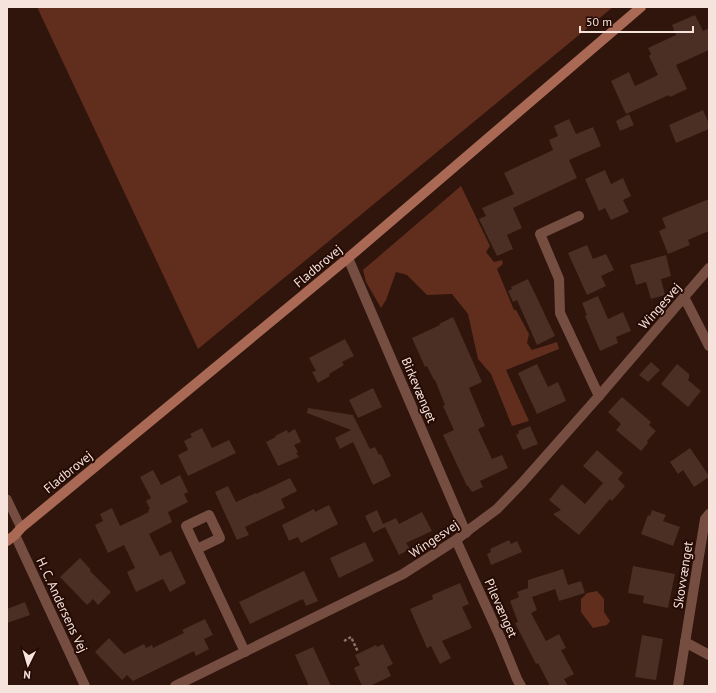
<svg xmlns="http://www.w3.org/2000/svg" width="716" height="693" viewBox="0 0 716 693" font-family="'PT Sans',sans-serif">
<rect width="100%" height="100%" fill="#2f150c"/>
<g fill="#612d1c">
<path d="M37,7H613L198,349Z"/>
<path d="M461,186L490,246L486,252L494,262L502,260L503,264L497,269L514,310H516L529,334L527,343L532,350L557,342L559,349L506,370L529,421L512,426L491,374L478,359L468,314L452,294L427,295L407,275L396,272L386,300L381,308L366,282L363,270Z"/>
<path d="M597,591L604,599V612L610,621L607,625L593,628L581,612V599L587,593Z"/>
</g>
<g fill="#4b2e24">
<path d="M695,15L703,31L709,28V50L676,65L687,89L670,97L669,95L626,114L611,81L629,72L635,86L658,75L649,56L651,54L648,48L676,35L672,25Z"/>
<path d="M703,110L709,124V129L676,143L669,125Z"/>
<path d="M629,114L634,125L620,131L616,121Z"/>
<path d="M569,119L576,134L593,127L601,146L569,160L577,178L513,208L522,228L507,235L513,249L497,256L479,219L486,216L482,208L514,194L504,173L553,150L549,140L558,136L554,126Z"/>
<path d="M605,170L611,184L623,178L631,196L623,200L629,212L611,220L605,208L599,211L585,179Z"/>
<path d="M709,199V231L688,240L690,245L668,254L659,231L666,228L662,218Z"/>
<path d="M587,245L593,259L606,254L614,270L601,276L606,286L587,295L568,253Z"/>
<path d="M666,255L671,276L661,279L665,295L651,299L646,282L636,285L630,265Z"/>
<path d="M528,279L555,336L537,345L517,300L513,302L508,291L512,289L511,287Z"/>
<path d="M598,296L608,319L623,312L631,331L616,337L618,343L600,351L585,316L587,315L582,303Z"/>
<path d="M453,317L482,382L469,388L485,426L478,429L492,459L502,455L508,468L480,481L483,487L472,492L468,486H467L443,435L454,430L443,406L445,405L435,380H434L427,366L425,367L412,338L440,325L439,324Z"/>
<path d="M345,339L354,356L342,362L344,365L329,374L330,376L318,383L312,372L316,371L309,358Z"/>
<path d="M651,362L660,370L648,382L639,375Z"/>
<path d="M537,364L548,387L558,382L566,401L537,414L518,373Z"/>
<path d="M677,364L689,374V378L688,380L701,391L688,407L661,384Z"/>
<path d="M373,388L382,407L358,418L349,400Z"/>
<path d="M622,397L651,422L649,425L656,431L647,441L648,443L641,451L616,430L621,424L608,412Z"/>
<path d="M308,408L353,415L370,449L375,447L379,455L381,454L391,476L373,485L353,442L340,449L335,438L351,430L307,413Z"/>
<path d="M530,426L538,444L523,450L516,435L519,433L518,431Z"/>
<path d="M202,428L212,448L229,440L236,453L188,476L178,455L188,450L184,441L192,437L190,434Z"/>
<path d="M295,429L301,442L294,445L298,452L296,453L299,457L278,466L266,442L276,437L275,436L287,430L288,433Z"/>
<path d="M690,448L709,476V477L694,487L683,470L678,474L670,462Z"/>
<path d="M597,450L623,473L618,479L625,486L612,501L610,499L579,535L553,514L561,510L549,500L562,484L585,504L603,483L583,466Z"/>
<path d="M153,470L161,485L180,475L188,492L184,494L188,502L168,512L172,522L149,534L160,556L171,551L186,583L170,592L163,579L136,592L127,572L135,568L124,545L108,553L95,525L103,521L100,514L112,508L120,526L149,512L148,510L150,509L146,501L151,498L140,477Z"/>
<path d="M290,478L297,491L281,499L285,508L245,527L249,535L237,540L215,492L228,486L236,502L256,493V494Z"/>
<path d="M329,505L338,524L301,543L298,537L289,541L282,525L314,509L315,512Z"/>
<path d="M377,510L383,524L396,518L399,524L422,512L432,531L406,543L410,549L399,555L385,527L373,533L365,516Z"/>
<path d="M652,510L666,515L663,521L680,527L673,546L641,534L648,515L650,516Z"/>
<path d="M509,540L511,544L517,541L522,552L491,565L487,554L491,552L490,549Z"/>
<path d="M365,542L374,561L339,578L330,558Z"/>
<path d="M80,558L91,570L90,571L111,592L98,605L93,599L87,605L60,577Z"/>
<path d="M633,566L675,574L668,608L643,603L644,596L628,593Z"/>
<path d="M563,569L568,585L581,581L585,593L559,601L555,589L532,597L537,610L531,613L546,641L559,634L566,648L561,650L574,674L564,679L568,686H550L538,663L536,664L515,623L518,622L510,601L519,597L517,592L528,588V580Z"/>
<path d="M304,571L318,601L306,606L303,599L250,624L239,602Z"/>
<path d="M460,583L469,604L462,607L472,628L442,641L451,658L440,664L431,646L427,648L410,609L433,599L432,595Z"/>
<path d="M25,602L30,615L7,623V609Z"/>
<path d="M205,619L213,635L204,639L209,649L196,656L194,651L133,681L127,675L122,680L95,652L109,638L124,654L144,644L146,648L152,645L153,648L161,644L162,645L161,644L184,633L182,630Z"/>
<path d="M642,635L663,639L656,680L635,677Z"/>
<path d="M383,644L393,664L387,667L391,676L370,686H362L354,668L360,665L355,655L376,645L377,647Z"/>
<path d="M313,647L331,686H309L295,655Z"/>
</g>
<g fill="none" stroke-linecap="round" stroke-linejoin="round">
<path stroke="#89726a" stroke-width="2.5" stroke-dasharray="3 2" stroke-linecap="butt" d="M344,641L351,637L358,652"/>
<path stroke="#764e41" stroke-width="9" d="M7,499L21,528"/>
<g stroke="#764e41" stroke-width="10">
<path d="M579,216L540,234L559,279L560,313L599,396"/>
<path d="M348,258L466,533"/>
<path d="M684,297L709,346"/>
<path d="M15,535L85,686"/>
<path d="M456,540L500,637L517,679L521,686"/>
<path d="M197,549L220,538L209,515L186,526L245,652"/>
<path d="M685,642L709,655"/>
<path d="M175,686L403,574L456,540L470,529L497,509L522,483L599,396L709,268"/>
<path d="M678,686L705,519L709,514"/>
</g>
<path stroke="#a96954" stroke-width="10" d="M7,541L15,535L21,528L348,258L641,7"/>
</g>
<g text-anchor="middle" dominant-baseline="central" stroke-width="4" stroke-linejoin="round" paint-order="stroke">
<g font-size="13" fill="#f6e3dc" stroke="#250b04">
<text transform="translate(318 266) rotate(-40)">Fladbrovej</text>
<text transform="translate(660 306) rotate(-49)">Wingesvej</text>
<text transform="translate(419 390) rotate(67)">Birkevænget</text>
<text transform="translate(68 472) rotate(-39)">Fladbrovej</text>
<text transform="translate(434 539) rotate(-34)">Wingesvej</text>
<text transform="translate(683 575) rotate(-81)">Skovvænget</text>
<text transform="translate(62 605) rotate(65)">H. C. Andersens Vej</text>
<text transform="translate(501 608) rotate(66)">Pilevænget</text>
</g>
</g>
<rect width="716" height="693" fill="none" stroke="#f6e3dc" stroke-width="16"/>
<g transform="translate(28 665) rotate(185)" stroke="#250b04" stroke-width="3" paint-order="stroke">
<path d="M0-3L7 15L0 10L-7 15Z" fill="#f6e3dc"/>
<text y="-6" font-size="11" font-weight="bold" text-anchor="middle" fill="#f6e3dc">N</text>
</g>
<path d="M580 26v6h113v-6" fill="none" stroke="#f6e3dc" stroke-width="2"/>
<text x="586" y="26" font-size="12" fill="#f6e3dc" stroke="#250b04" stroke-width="3" paint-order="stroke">50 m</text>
</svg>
